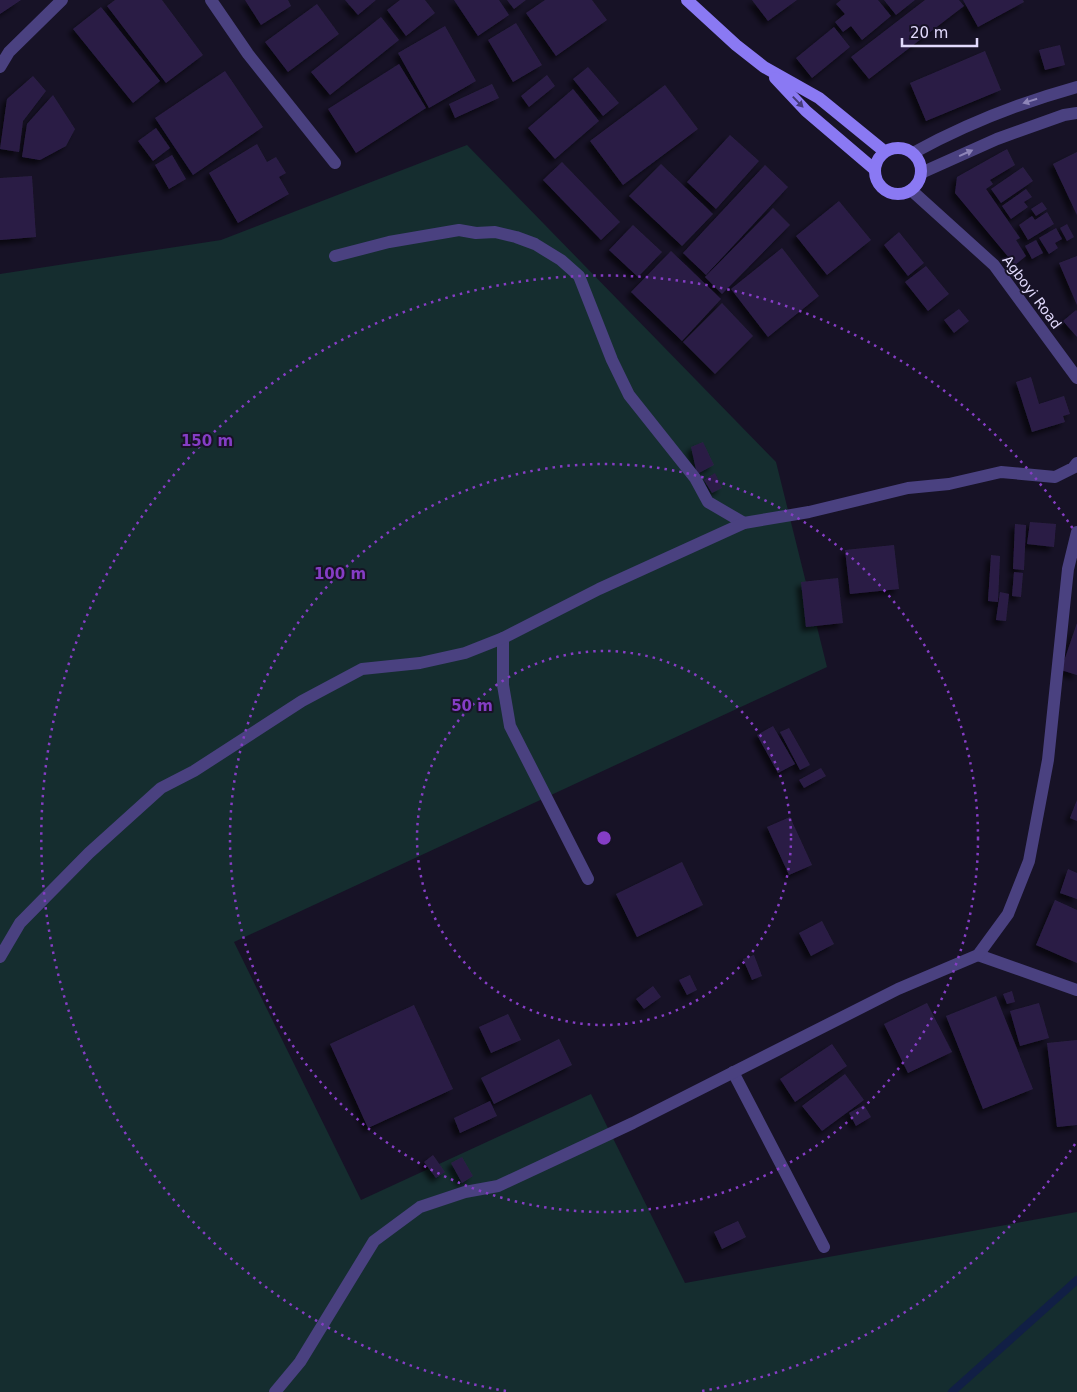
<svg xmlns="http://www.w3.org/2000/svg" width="1077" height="1392" viewBox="0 0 1077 1392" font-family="'DejaVu Sans',sans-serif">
<defs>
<filter id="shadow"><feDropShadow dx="-4.5" dy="4.5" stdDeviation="2.5" flood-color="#0009"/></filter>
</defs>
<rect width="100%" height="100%" fill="#171226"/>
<path fill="#152d2f" d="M467,145L776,462L827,667L234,942L361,1200L591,1094L685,1283L1077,1212V1392H0V274L221,240Z"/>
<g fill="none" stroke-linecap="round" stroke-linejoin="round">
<path stroke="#111f45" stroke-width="8" d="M952,1392L1077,1280"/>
</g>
<g fill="#2b1f45" filter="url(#shadow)">
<path d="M0,0H21L0,14Z"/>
<path d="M115,0H162L203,55L166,83L107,6Z"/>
<path d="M245,0H288L291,6L261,25Z"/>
<path d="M345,0H376L358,15Z"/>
<path d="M400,0H425L435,13L406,36L387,10Z"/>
<path d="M454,0H499L509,15L478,36Z"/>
<path d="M507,0H526L514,9Z"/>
<path d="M545,0H592L607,20L556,56L526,13Z"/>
<path d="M752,0H797L768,21Z"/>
<path d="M841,0H878L891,16L862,40L851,26L843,32L835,22L845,14L836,4Z"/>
<path d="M884,0H915L896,15Z"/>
<path d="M925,0H959L964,6L869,79L851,57Z"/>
<path d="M963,0H1023L1024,2L978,27Z"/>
<path d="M317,4L339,34L288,72L265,42Z"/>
<path d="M101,7L160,81L133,103L73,29Z"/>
<path d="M381,17L399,40L330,95L311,72Z"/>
<path d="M516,23L542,65L513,82L488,40Z"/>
<path d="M445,26L476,81L429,108L398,53Z"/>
<path d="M834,27L850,47L812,78L796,58Z"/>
<path d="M1060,45L1065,65L1045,70L1039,50Z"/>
<path d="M985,51L1001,90L926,121L910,83Z"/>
<path d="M399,64L426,108L356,153L328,109Z"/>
<path d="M588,67L619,103L603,116L573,79Z"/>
<path d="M225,71L263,127L193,175L155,118Z"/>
<path d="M547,75L555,86L529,107L521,96Z"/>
<path d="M33,76L46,91L23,121L19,152L0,149L7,99Z"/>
<path d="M492,84L499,98L455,118L449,104Z"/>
<path d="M665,85L698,129L623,185L590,141Z"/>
<path d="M573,89L599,121L555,159L528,128Z"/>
<path d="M53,95L75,129L66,146L40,160L22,157L27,124Z"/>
<path d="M156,128L170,148L153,161L138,141Z"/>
<path d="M730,135L759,161L716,209L687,182Z"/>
<path d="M257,144L267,162L276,157L286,173L279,177L289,194L238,223L209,173Z"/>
<path d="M1007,149L1015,165L990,180L993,184L986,189L1020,238L1016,240L1026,256L1015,265L955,193L957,177Z"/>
<path d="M1077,152V215L1053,164Z"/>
<path d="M172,155L186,179L169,189L155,165Z"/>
<path d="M562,162L620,222L601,240L543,180Z"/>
<path d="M661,164L713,214L682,246L629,196Z"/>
<path d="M765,165L788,187L706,275L683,253Z"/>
<path d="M1023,167L1033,181L1001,203L991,189Z"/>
<path d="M32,176L36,237L0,240V178Z"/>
<path d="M1026,189L1032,197L1024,202L1028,207L1011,219L1002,206Z"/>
<path d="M839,201L871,240L827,275L796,236Z"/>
<path d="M1042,202L1047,209L1036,216L1031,209Z"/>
<path d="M773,208L790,225L722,294L705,277Z"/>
<path d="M1047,212L1054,224L1028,240L1019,225L1032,216L1035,220Z"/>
<path d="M1067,224L1074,237L1067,241L1060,228Z"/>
<path d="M633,225L662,252L638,277L609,250Z"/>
<path d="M1056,228L1062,239L1055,243L1058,248L1049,254L1039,238Z"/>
<path d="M899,232L924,263L908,276L884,245Z"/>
<path d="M1036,240L1043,253L1032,259L1025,246Z"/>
<path d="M782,248L819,296L768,337L731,289Z"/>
<path d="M671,251L721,299L682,341L631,292Z"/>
<path d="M1077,256V305L1059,263Z"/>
<path d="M926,266L949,294L928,311L905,282Z"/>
<path d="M722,303L753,336L715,374L683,342Z"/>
<path d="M959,309L969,321L954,333L944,320Z"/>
<path d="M1076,310L1077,311V337L1063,321Z"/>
<path d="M1031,377L1039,404L1064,396L1070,414L1063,416L1065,422L1032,432L1016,382Z"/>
<path d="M703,442L714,465L697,474L691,447Z"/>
<path d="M715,473L722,488L712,493L704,480Z"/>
<path d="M1030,522L1056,524L1054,547L1027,544Z"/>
<path d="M1015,524L1026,525L1024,570L1013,569Z"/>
<path d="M894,545L899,589L850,594L845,550Z"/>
<path d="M991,555L1000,556L998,602L988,601Z"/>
<path d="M1014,572L1023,573L1021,597L1012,596Z"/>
<path d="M838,578L843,623L806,627L801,582Z"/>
<path d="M1000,592L1009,594L1006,621L996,620Z"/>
<path d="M1077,623V675L1061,670Z"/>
<path d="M773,726L795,764L778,773L757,735Z"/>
<path d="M789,728L810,765L800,770L780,732Z"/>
<path d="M821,768L826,776L804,788L799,780Z"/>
<path d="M1077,800V821L1070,818Z"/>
<path d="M790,817L812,865L789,875L767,827Z"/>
<path d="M682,862L703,905L637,937L616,894Z"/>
<path d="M1068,869L1077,873V899L1060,893Z"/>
<path d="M1055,900L1077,910V963L1036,945Z"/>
<path d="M822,921L834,944L811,956L799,933Z"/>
<path d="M754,955L762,976L752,980L743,959Z"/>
<path d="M690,975L697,990L687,995L679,980Z"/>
<path d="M653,986L661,997L644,1009L636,999Z"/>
<path d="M1012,991L1015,1002L1007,1004L1003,994Z"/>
<path d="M996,996L1033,1089L983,1109L946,1016Z"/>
<path d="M927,1003L952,1052L908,1073L884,1024Z"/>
<path d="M1039,1003L1049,1038L1020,1046L1010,1011Z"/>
<path d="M414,1005L453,1089L368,1128L330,1044Z"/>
<path d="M508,1014L521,1040L491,1053L479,1027Z"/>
<path d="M559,1039L572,1065L494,1104L481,1078Z"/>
<path d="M1077,1040V1125L1057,1127L1047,1043Z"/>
<path d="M832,1044L847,1066L795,1102L780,1079Z"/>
<path d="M845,1074L864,1100L822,1131L802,1106Z"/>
<path d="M490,1101L497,1116L460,1133L454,1118Z"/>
<path d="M864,1105L871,1117L856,1126L849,1113Z"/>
<path d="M433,1155L445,1172L436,1178L424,1162Z"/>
<path d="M462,1157L473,1176L462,1183L451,1163Z"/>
<path d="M738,1221L746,1237L722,1249L714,1232Z"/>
</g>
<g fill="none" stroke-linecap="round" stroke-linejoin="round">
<path stroke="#4a4180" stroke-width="12" d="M503,638V685L510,726L588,879"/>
<g stroke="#4a4180" stroke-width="12">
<path d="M211,0L248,54L335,163"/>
<path d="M0,67L9,52L62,0"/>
<path d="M911,190L994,265L1077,378"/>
<path d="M335,256L389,242L459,230L476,233L495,232L516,237L535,244L561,260L579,276L612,360L629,395L695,478L708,502L744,523"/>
<path d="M978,955L1077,990"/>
<path d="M0,957L20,923L89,853L161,788L194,771L302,701L362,669L420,663L465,653L503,638L599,589L744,523L809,512L908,488L949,484L1001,472L1055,477L1073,468L1077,463"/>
<path d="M733,1072L824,1247"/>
<path d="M275,1392L300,1362L374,1241L420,1207L465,1192L498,1186L633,1123L898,989L978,955L1008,914L1029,861L1048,760L1068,569L1077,532"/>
</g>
<g stroke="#4a4180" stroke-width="12">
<path d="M913,153C966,124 1019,103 1077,87"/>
<path d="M921,173L997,139L1064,115L1077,113"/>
</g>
<g stroke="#8a79f3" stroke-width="12">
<path d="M687,0L736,45L764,67L819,98L884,151"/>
<path d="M775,78L806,111L874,169"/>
<circle cx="898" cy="171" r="23"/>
</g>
</g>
<defs><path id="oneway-solid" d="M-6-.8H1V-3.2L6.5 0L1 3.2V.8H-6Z" transform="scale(1.25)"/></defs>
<g fill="#8e85b8">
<use href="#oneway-solid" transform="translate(1030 101) rotate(163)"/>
<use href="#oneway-solid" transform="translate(966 153) rotate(-24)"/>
</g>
<use fill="#453b78" href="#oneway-solid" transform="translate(798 102) rotate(46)"/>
<g fill="none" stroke="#853dc5" stroke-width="2.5" stroke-dasharray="2.5 5">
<circle cx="604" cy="838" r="187"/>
<circle cx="604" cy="838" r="374"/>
<path d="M1075 1144A562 562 0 0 1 702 1391M506 1391A562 562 0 1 1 1075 532"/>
</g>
<g text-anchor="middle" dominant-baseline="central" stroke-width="4" stroke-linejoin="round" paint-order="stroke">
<g font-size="14" fill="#e1d9fc" stroke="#171226">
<text transform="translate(1032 292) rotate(53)">Agboyi Road</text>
</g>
</g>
<circle cx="604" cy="838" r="8" fill="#853dc5" stroke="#171226" stroke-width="2.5"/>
<g font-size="15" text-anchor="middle" font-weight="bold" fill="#853dc5" stroke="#171226" stroke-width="4" stroke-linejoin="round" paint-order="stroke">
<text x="207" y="446">150 m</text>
<text x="340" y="579">100 m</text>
<text x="472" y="711">50 m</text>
</g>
<path d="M902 38v8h75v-8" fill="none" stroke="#e1d9fc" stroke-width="2.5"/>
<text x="910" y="38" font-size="15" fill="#e1d9fc" stroke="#171226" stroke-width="4" paint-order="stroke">20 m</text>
</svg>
